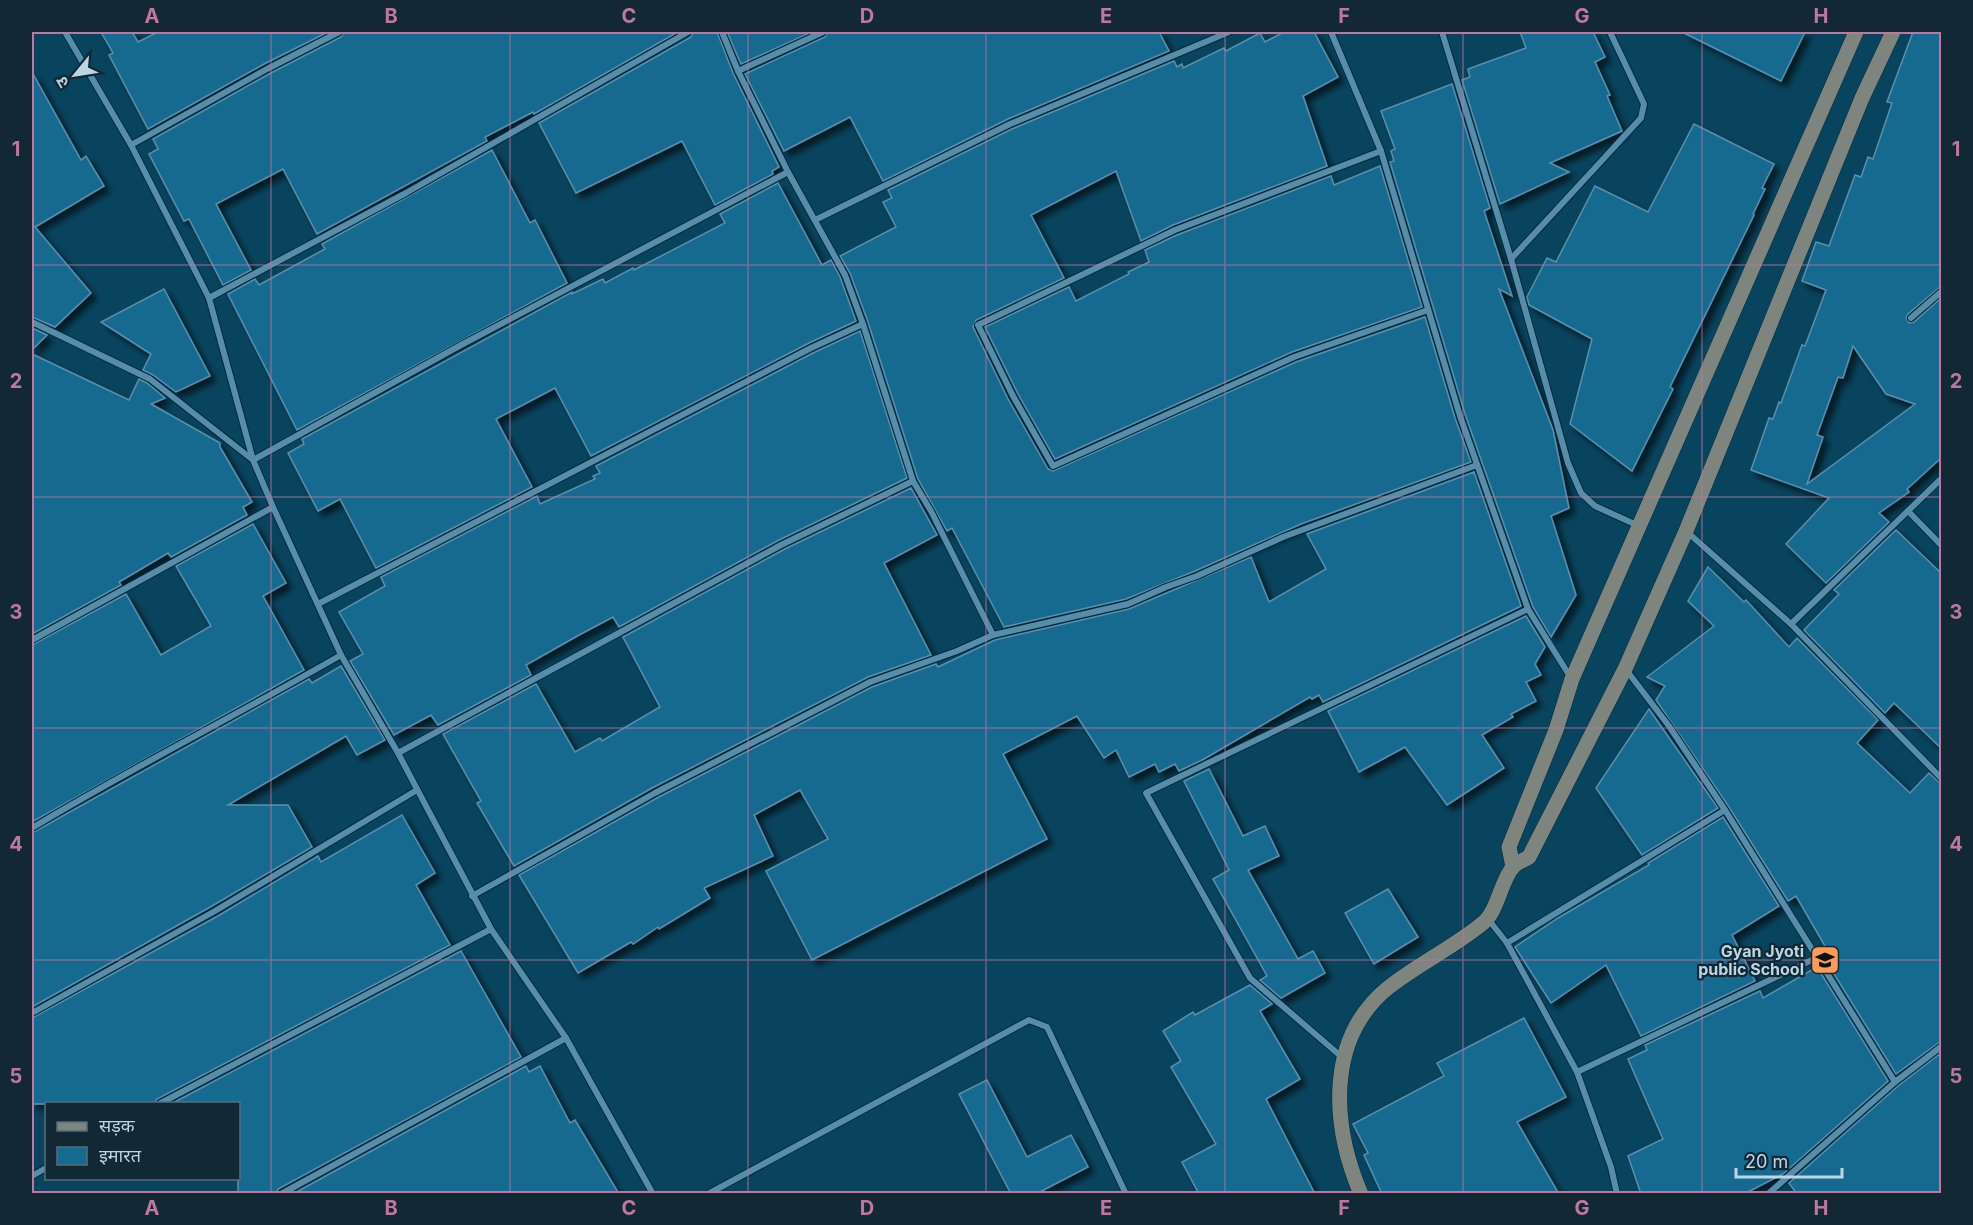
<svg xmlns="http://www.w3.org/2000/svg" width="1973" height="1225" viewBox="0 0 1973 1225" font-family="Inter,'Noto Sans Devanagari',sans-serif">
<defs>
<filter id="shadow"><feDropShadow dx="5.5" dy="5.5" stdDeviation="3" flood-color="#0009"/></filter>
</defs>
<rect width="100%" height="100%" fill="#09445e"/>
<g fill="#146a90" stroke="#5b8fad" stroke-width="1.5" fill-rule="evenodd" filter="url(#shadow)">
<path d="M101,32H132L138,42L158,32H328L264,64L148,129L109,55L113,53Z"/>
<path d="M344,32H678L534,114L533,112L485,137L487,141L317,234L283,169L216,204L251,270L223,285L189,219L184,221L149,154L158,149L153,139L269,74L341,37Z"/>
<path d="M693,32H717L733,73L779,167L772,171L773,174L715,205L682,141L576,193L539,123L691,37Z"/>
<path d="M727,32H812L741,64Z"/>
<path d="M828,32H1159L1169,51L1008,119L883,181L850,117L784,151L745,74L825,37Z"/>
<path d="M1284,32H1314L1338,77L1303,96L1327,166L1173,225L1141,241L1116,171L1031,215L1064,278L976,320L973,327L1008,399L1048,469L1053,471L1296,362L1425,317L1455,418L1471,462L1301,524L1195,571L1126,599L1004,627L952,528L947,531L918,479L868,322L850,273L840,256L896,227L883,202L892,198L888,190L1012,129L1174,61L1177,67L1182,64L1183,68L1224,48L1226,51L1260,33L1265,42Z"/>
<path d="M1520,32H1593L1605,57L1595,62L1610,95L1607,96L1622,131L1550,163L1569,172L1500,204L1462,80L1470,77L1468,69L1526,48Z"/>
<path d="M1682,32H1805L1781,81Z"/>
<path d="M1913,32H1941V286L1908,314L1906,318L1909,323L1914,322L1941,298V458L1907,489L1909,492L1879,513L1889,522L1826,583L1786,544L1829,498L1751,470L1769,418L1773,419L1779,402L1781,403L1802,345L1805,346L1826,290L1802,281L1816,242L1829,246L1855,175L1861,177L1868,157L1873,159L1892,103L1887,102ZM1853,346L1886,394L1915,404L1807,484L1823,437L1817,435L1838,377L1843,378Z"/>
<path d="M32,72L81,160L86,156L104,186L35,227L91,293L55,327L32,317Z"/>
<path d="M1452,84L1490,208L1484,211L1512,296L1499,289L1553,430L1569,508L1551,516L1576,595L1551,637L1533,607L1465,414L1390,162L1394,161L1391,151L1395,149L1381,111Z"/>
<path d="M1694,124L1774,164L1762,188L1765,189L1753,214L1754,215L1670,387L1673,389L1632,471L1570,424L1592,339L1529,305L1527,297L1547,258L1556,262L1595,186L1648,212Z"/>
<path d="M492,150L530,223L535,220L567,283L297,430L228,294L255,279L259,285L325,249L322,244Z"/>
<path d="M1380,166L1422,307L1292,352L1055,459L1018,394L985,327L1069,287L1076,301L1129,274L1128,272L1149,262L1145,250L1177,235L1331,176L1334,185Z"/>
<path d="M778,183L822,265L831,260L840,277L856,321L809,343L591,456L555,388L496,419L532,487L376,568L340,499L318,511L288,453L304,444L302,439L572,292V294L603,279L605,283L633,268L634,270L725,223L720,214Z"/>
<path d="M164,289L210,376L176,392L153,375L143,370L151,354L101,322Z"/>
<path d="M32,328L47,335L32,350Z"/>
<path d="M860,331L907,478L779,540L619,627L613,617L579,635L526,665L531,675L438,725L431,715L394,735L350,661L363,654L339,612L385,586L381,577L537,496L540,504L595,479L593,476L600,473L596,466L813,353Z"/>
<path d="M32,354L129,400L139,379L147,383L165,398L151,404L220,443V447L252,502L243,507L247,515L171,557L168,553L119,582L121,585L32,634Z"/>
<path d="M1474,472L1521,606L1323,702L1319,695L1312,699L1310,697L1204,759L1179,771L1175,764L1159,772L1155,764L1129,777L1116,750L1104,758L1077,716L1003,754L1047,839L812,960L766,871L828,839L800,790L754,815L773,856L704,888L710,898L659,929L658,927L633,944L631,942L578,973L519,875L657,798L872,687L936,664L938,667L995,640L1129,609L1251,557L1269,602L1326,569L1307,534Z"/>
<path d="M911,488L937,535L884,563L931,655L868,677L652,788L514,866L477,803L481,801L443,734L536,684L575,752L600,738L602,741L660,707L623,637L783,550Z"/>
<path d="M253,524L286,583L263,596L304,670L32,822V645L126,594L161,655L211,626L176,566Z"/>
<path d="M1896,530L1941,573V748L1894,703L1885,713L1804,630L1839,594L1834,590Z"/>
<path d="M1708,567L1744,602L1746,600L1789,647L1797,638L1878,720L1857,743L1910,793L1929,773L1941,784V1041L1896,1074L1826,961L1832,958L1796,896L1788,901L1729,807L1656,700L1665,686L1647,677L1714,626L1688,601Z"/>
<path d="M1526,616L1545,647L1535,664L1541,675L1526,682L1536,701L1511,714L1513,717L1482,735L1504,768L1447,805L1405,747L1359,772L1328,711Z"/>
<path d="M341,666L385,740L357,755L346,736L228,805H288L312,847L212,906L32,1007V833L309,679L312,683Z"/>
<path d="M1649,709L1718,808L1642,855L1596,788Z"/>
<path d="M1209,769L1243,836L1265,826L1279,856L1248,870L1298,959L1313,951L1325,973L1281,998L1260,980L1267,976L1213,879L1229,870L1184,781Z"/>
<path d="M402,815L435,873L416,885L450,945L157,1099L154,1104H32V1018L218,916L318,856L321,862Z"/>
<path d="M1723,817L1779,906L1732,935L1755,981L1641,1036L1606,965L1551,1003L1515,947L1558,918L1649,865L1648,863Z"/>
<path d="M1388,889L1418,937L1374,964L1345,913Z"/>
<path d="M461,951L521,1057L278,1189L276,1194H238V1104H171Z"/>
<path d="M1817,967L1888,1081L1783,1174L1744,1194H1641L1628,1156L1663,1139L1628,1059L1647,1050L1645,1045L1760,991L1763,998Z"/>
<path d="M1250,985L1272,1004L1260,1011L1300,1079L1266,1099L1315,1194H1199L1182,1162L1216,1144L1171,1067L1181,1061L1163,1031L1193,1012L1195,1015Z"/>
<path d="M1524,1018L1566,1097L1517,1122L1559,1194H1382L1364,1155L1368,1153L1353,1124L1444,1076L1437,1063Z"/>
<path d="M1941,1053V1194H1797L1789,1183L1898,1086Z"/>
<path d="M526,1066L529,1072L540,1066L570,1123L575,1120L619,1194H293Z"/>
<path d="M987,1080L1027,1157L1071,1135L1088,1167L1036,1194H1011L959,1094Z"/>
</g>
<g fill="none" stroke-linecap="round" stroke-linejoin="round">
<g stroke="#00293d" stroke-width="8">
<g id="street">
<path d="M65,32L131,145L209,298L253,460L273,507L341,655L398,753L491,929L566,1038L653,1194"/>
<path d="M722,32L738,71L788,172L845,275L863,324L913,481L931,511L993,635"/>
<path d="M1331,32L1381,151L1460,416L1528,609L1571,678"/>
<path d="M1442,32L1511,259L1568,463L1581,493L1595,506L1639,526"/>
<path d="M738,71L823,32"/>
<path d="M131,145L267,69L339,32"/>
<path d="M1381,151L1175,230L978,325L1013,396L1053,466L1294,357L1428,310"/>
<path d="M815,220L1010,124L1229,32"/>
<path d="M1511,259L1641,118L1644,104L1610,32"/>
<path d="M209,298L406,193L688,32"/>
<path d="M1911,318L1942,291"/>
<path d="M32,322L150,379L253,460L461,345L788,172"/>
<path d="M1908,511L1942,546"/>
<path d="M1686,531L1791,624L1942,779"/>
<path d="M318,604L811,348L863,324"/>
<path d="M1791,624L1942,478"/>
<path d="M32,640L273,507"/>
<path d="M1627,671L1669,726L1725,810L1895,1082"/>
<path d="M398,753L781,545L913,481"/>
<path d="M32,828C133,767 239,714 341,655"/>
<path d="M472,896L655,793L870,682L957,651L993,635L1128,604L1166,587L1197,576L1283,537L1477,465"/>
<path d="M1488,919L1507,943L1577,1072L1611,1167L1617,1194"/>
<path d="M1507,943L1725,810"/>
<path d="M32,1013L215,911L417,790"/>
<path d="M1343,1058L1250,978L1146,793L1528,609"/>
<path d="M1577,1072L1816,958"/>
<path d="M159,1104L491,929"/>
<path d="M32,1176L46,1168"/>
<path d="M281,1194L566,1038"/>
<path d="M708,1194L1029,1020L1047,1027L1126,1194"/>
<path d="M1768,1194L1895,1082L1942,1046"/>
</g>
</g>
<g stroke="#00293d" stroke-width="16">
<g id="secondary">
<path d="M1513,867L1509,847L1556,730L1572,679L1856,32"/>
<path d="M1361,1194C1332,1126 1325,1038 1389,987C1418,964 1454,947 1483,923C1498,911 1501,880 1513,867C1516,863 1524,860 1529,857L1625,669L1686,531L1862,98L1893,32"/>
</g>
</g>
<use href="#street" stroke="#588daa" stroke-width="6"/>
<use href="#secondary" stroke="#7e857f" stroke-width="15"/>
</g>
<path fill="none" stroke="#bf77a0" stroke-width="1.5" stroke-opacity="0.55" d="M271,32V1194M510,32V1194M748,32V1194M986,32V1194M1225,32V1194M1463,32V1194M1702,32V1194M32,265H1942M32,497H1942M32,728H1942M32,960H1942"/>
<defs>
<g id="school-square" transform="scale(1.5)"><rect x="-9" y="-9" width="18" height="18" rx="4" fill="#fe9c57" stroke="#122834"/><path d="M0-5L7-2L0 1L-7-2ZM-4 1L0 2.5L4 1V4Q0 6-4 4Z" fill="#111"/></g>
</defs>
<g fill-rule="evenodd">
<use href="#school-square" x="1825" y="960"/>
</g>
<g text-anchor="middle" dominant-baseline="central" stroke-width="4.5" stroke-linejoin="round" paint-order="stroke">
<g font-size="16" font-weight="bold" fill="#bcd6e6" stroke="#122834" text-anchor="end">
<text x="1804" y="951">Gyan Jyoti<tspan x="1804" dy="18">public School</tspan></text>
</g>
</g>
<rect width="1973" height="1225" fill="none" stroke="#122834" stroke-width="66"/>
<rect x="45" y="1102" width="195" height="78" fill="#122834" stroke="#566e7b" stroke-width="1.5"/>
<rect x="57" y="1122" width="30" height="9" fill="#7e857f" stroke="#566e7b" stroke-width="1.5"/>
<text x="99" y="1132" font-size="18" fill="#bcd6e6">सड़क</text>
<rect x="57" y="1147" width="30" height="18" fill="#146a90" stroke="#566e7b" stroke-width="1.5"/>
<text x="99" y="1162" font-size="18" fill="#bcd6e6">इमारत</text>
<g transform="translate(75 75) rotate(240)" stroke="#122834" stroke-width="4.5" paint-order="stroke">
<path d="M0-4.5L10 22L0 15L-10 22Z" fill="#bcd6e6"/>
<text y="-9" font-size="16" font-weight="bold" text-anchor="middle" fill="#bcd6e6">उ</text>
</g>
<path d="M1736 1168v9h106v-9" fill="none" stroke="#bcd6e6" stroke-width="3"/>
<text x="1745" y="1168" font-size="18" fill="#bcd6e6" stroke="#122834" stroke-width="4.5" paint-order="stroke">20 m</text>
<rect x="33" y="33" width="1907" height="1159" fill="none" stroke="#bf77a0" stroke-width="2"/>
<g font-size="20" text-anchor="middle" font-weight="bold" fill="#bf77a0">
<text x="152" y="23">A</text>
<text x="391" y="23">B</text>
<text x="629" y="23">C</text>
<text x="867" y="23">D</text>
<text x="1106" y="23">E</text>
<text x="1344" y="23">F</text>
<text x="1582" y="23">G</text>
<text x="1821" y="23">H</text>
<text x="16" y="156">1</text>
<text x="1956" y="156">1</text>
<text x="16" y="388">2</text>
<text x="1956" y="388">2</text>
<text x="16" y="619">3</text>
<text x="1956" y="619">3</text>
<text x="16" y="851">4</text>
<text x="1956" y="851">4</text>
<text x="16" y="1083">5</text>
<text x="1956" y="1083">5</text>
<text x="152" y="1215">A</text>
<text x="391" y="1215">B</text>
<text x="629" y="1215">C</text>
<text x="867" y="1215">D</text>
<text x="1106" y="1215">E</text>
<text x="1344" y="1215">F</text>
<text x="1582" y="1215">G</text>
<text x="1821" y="1215">H</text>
</g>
</svg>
